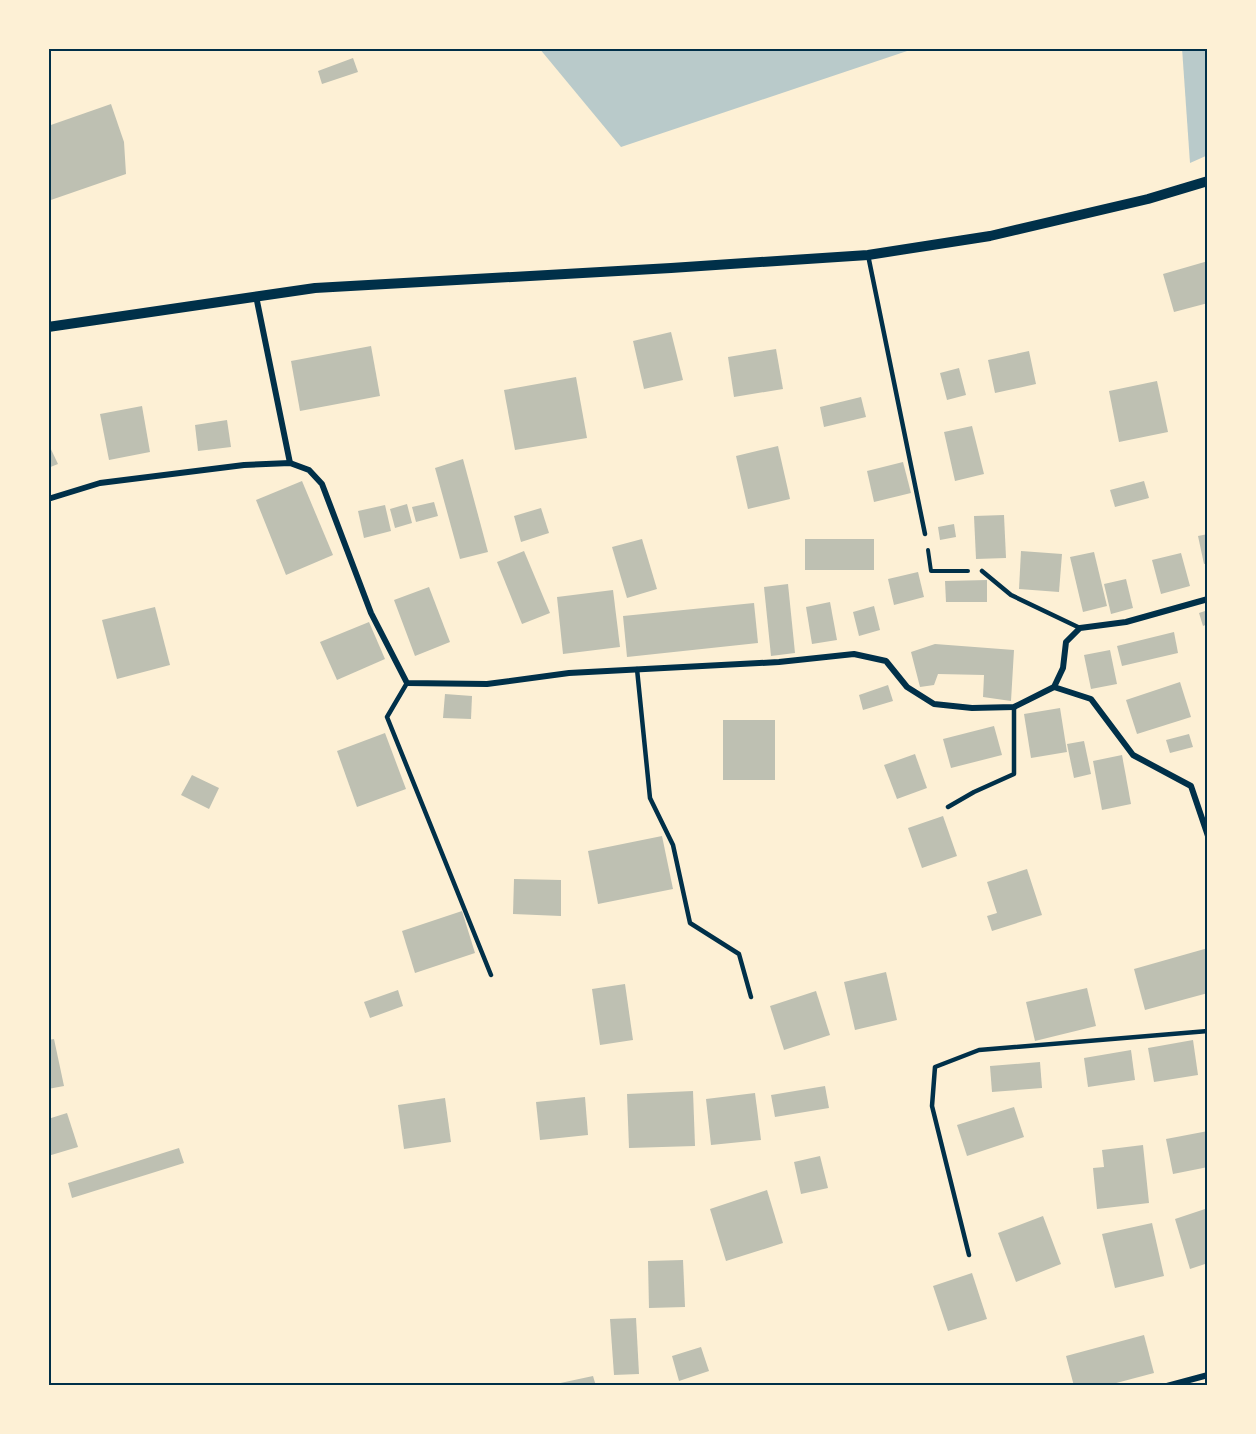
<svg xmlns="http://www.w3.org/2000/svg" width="1256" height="1434" font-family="'PT Sans',sans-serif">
<rect width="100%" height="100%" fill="#fdf0d5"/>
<g fill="#b9caca">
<polygon points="539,48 916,48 621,147"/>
<polygon points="1182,48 1208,48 1208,155 1190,163"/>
</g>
<g fill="#bec0b2">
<polygon points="353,58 358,72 322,84 318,71"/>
<polygon points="111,104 124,142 126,174 48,201 48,126"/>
<polygon points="1208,261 1208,303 1174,312 1163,274"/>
<polygon points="671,332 683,380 644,389 633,341"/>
<polygon points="371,346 380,396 300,411 291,361"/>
<polygon points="776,349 783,389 734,397 728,357"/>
<polygon points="1029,351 1036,384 995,393 988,360"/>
<polygon points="959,368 966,395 947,400 940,373"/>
<polygon points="576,377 587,438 515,450 504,390"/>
<polygon points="1157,381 1168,432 1119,442 1109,391"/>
<polygon points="861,397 866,417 824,427 820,407"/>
<polygon points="142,406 150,452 109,460 100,414"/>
<polygon points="227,420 231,447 198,451 195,425"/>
<polygon points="972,426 984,474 955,481 944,432"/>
<polygon points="48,443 58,464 48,468"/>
<polygon points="778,446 790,499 748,509 736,456"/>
<polygon points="463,459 488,552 460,559 435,468"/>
<polygon points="903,462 911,493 874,502 867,471"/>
<polygon points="302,481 333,555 286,575 256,500"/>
<polygon points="1144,481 1149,498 1115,507 1110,490"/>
<polygon points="434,502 438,516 416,522 412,507"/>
<polygon points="407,504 412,523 395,528 390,509"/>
<polygon points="385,505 391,531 364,538 358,511"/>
<polygon points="541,508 549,533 521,542 514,516"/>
<polygon points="1004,515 1006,558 976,559 974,516"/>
<polygon points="954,524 956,537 940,540 938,527"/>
<polygon points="1208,534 1208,563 1204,564 1198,536"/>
<polygon points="642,539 657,589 627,598 612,547"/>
<rect x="805" y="539" width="69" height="31"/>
<polygon points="524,551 550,613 522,624 497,562"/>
<polygon points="1021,551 1062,554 1059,592 1019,589"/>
<polygon points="1094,552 1107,606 1083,612 1070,557"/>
<polygon points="1181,553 1190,586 1161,594 1152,560"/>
<polygon points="918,572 924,597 894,605 888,579"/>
<polygon points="1126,579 1133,608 1111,614 1104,584"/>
<polygon points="987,580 987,602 946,602 945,581"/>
<polygon points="788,584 795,653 771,656 764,587"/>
<polygon points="429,587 450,642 415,656 394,600"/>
<polygon points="613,590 620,647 563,654 557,597"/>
<polygon points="830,602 837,640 812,644 806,607"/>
<polygon points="754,603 758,643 627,657 623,616"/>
<polygon points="874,606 880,630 859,636 853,612"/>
<polygon points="155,607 170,665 117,679 102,620"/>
<polygon points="1208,610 1208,624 1203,626 1199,613"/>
<polygon points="369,622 385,659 337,680 320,642"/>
<polygon points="1174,632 1178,653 1122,666 1117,646"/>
<polygon points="935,644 1014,650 1011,701 983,697 984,675 938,674 934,685 920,687 911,652"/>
<polygon points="1110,650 1117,684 1091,689 1084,655"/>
<polygon points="1180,682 1191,717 1137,734 1126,700"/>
<polygon points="888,685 893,701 863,710 859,695"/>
<polygon points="445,694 472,696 471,719 443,718"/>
<polygon points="1060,708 1067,752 1031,758 1024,714"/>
<rect x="723" y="720" width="52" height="60"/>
<polygon points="994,726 1002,755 951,768 943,739"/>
<polygon points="385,733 406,789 357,807 337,751"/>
<polygon points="1189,734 1193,747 1170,753 1166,740"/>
<polygon points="1084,741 1091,774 1074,778 1067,744"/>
<polygon points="915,754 927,788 897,799 884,765"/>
<polygon points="1122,755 1131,804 1102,810 1093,761"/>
<polygon points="192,775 219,788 209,809 181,795"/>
<polygon points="943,816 957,856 922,868 908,828"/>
<polygon points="662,836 673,889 598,904 588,851"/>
<polygon points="1027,869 1042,915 992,931 987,916 997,913 987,882"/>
<polygon points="514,879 561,880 561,916 513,914"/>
<polygon points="462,911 475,953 415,973 402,931"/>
<polygon points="1208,948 1208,993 1145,1010 1134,969"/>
<polygon points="886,972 897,1020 855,1030 844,982"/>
<polygon points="625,984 633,1040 600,1045 592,989"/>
<polygon points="1087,988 1096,1026 1035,1041 1026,1002"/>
<polygon points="398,990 403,1006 370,1018 364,1002"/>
<polygon points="816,991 830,1035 784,1050 770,1006"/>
<polygon points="54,1039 64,1086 48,1089 48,1040"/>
<polygon points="1193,1040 1198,1075 1154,1082 1148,1048"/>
<polygon points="1131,1050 1135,1080 1088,1087 1084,1058"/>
<polygon points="1040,1062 1042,1088 992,1092 990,1066"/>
<polygon points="825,1086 829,1108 775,1117 771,1095"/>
<polygon points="693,1091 695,1146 629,1148 627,1094"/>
<polygon points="755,1093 761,1140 711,1145 706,1099"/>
<polygon points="585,1097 588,1135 540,1140 536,1102"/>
<polygon points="445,1098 451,1142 404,1149 398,1105"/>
<polygon points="1014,1107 1024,1137 967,1156 957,1125"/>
<polygon points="67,1113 78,1147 48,1156 48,1119"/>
<polygon points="1208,1131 1208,1167 1173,1174 1166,1139"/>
<polygon points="1143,1145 1149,1203 1097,1209 1093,1168 1104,1167 1102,1150"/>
<polygon points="179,1148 184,1163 72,1198 68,1183"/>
<polygon points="820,1156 828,1188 801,1194 794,1162"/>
<polygon points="767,1190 783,1243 726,1261 710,1209"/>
<polygon points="1208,1208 1208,1263 1190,1269 1175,1219"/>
<polygon points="1043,1216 1061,1264 1016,1282 998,1233"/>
<polygon points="1152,1223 1164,1276 1115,1288 1102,1234"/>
<polygon points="683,1260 685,1307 649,1308 648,1261"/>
<polygon points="972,1273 987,1319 948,1331 933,1286"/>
<polygon points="636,1318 639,1374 614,1375 610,1319"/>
<polygon points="1144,1335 1154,1373 1105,1386 1074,1386 1066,1356"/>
<polygon points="701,1347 709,1371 679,1381 672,1356"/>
<polygon points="593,1376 596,1386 551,1386 551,1385"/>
</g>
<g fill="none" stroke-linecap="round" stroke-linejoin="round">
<polyline stroke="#003049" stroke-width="4" points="928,550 931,571 968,571"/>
<g stroke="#003049" stroke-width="4.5">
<polyline points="868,255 925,534"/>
<polyline points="982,571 1011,595 1080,628"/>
<polyline points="637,669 650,798 673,845 690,923 739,954 751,997"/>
<polyline points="407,683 387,717 491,975"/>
<polyline points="948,807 974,792 1014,774 1014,707"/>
<polyline points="969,1255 932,1106 935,1067 979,1050 1208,1031"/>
</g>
<g stroke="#003049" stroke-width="6">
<polyline points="256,296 290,463"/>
<polyline points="48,499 100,483 244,465 290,463 309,470 322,484 371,613 407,683 487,684 569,673 779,662 854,654 886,661 907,687 934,704 972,708 1014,707 1054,687 1063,668 1066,642 1080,628 1126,622 1208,599"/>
<polyline points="1054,687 1091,699 1133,755 1191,786 1208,836"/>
<polyline points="1167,1386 1208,1375"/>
</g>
<polyline stroke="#003049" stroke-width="10" points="48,327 315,288 671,268 868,255 990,236 1148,199 1208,181"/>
</g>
<rect width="1256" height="1434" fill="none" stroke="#fdf0d5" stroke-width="99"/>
<rect x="50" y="50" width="1156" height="1334" fill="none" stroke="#003049" stroke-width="2"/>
</svg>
